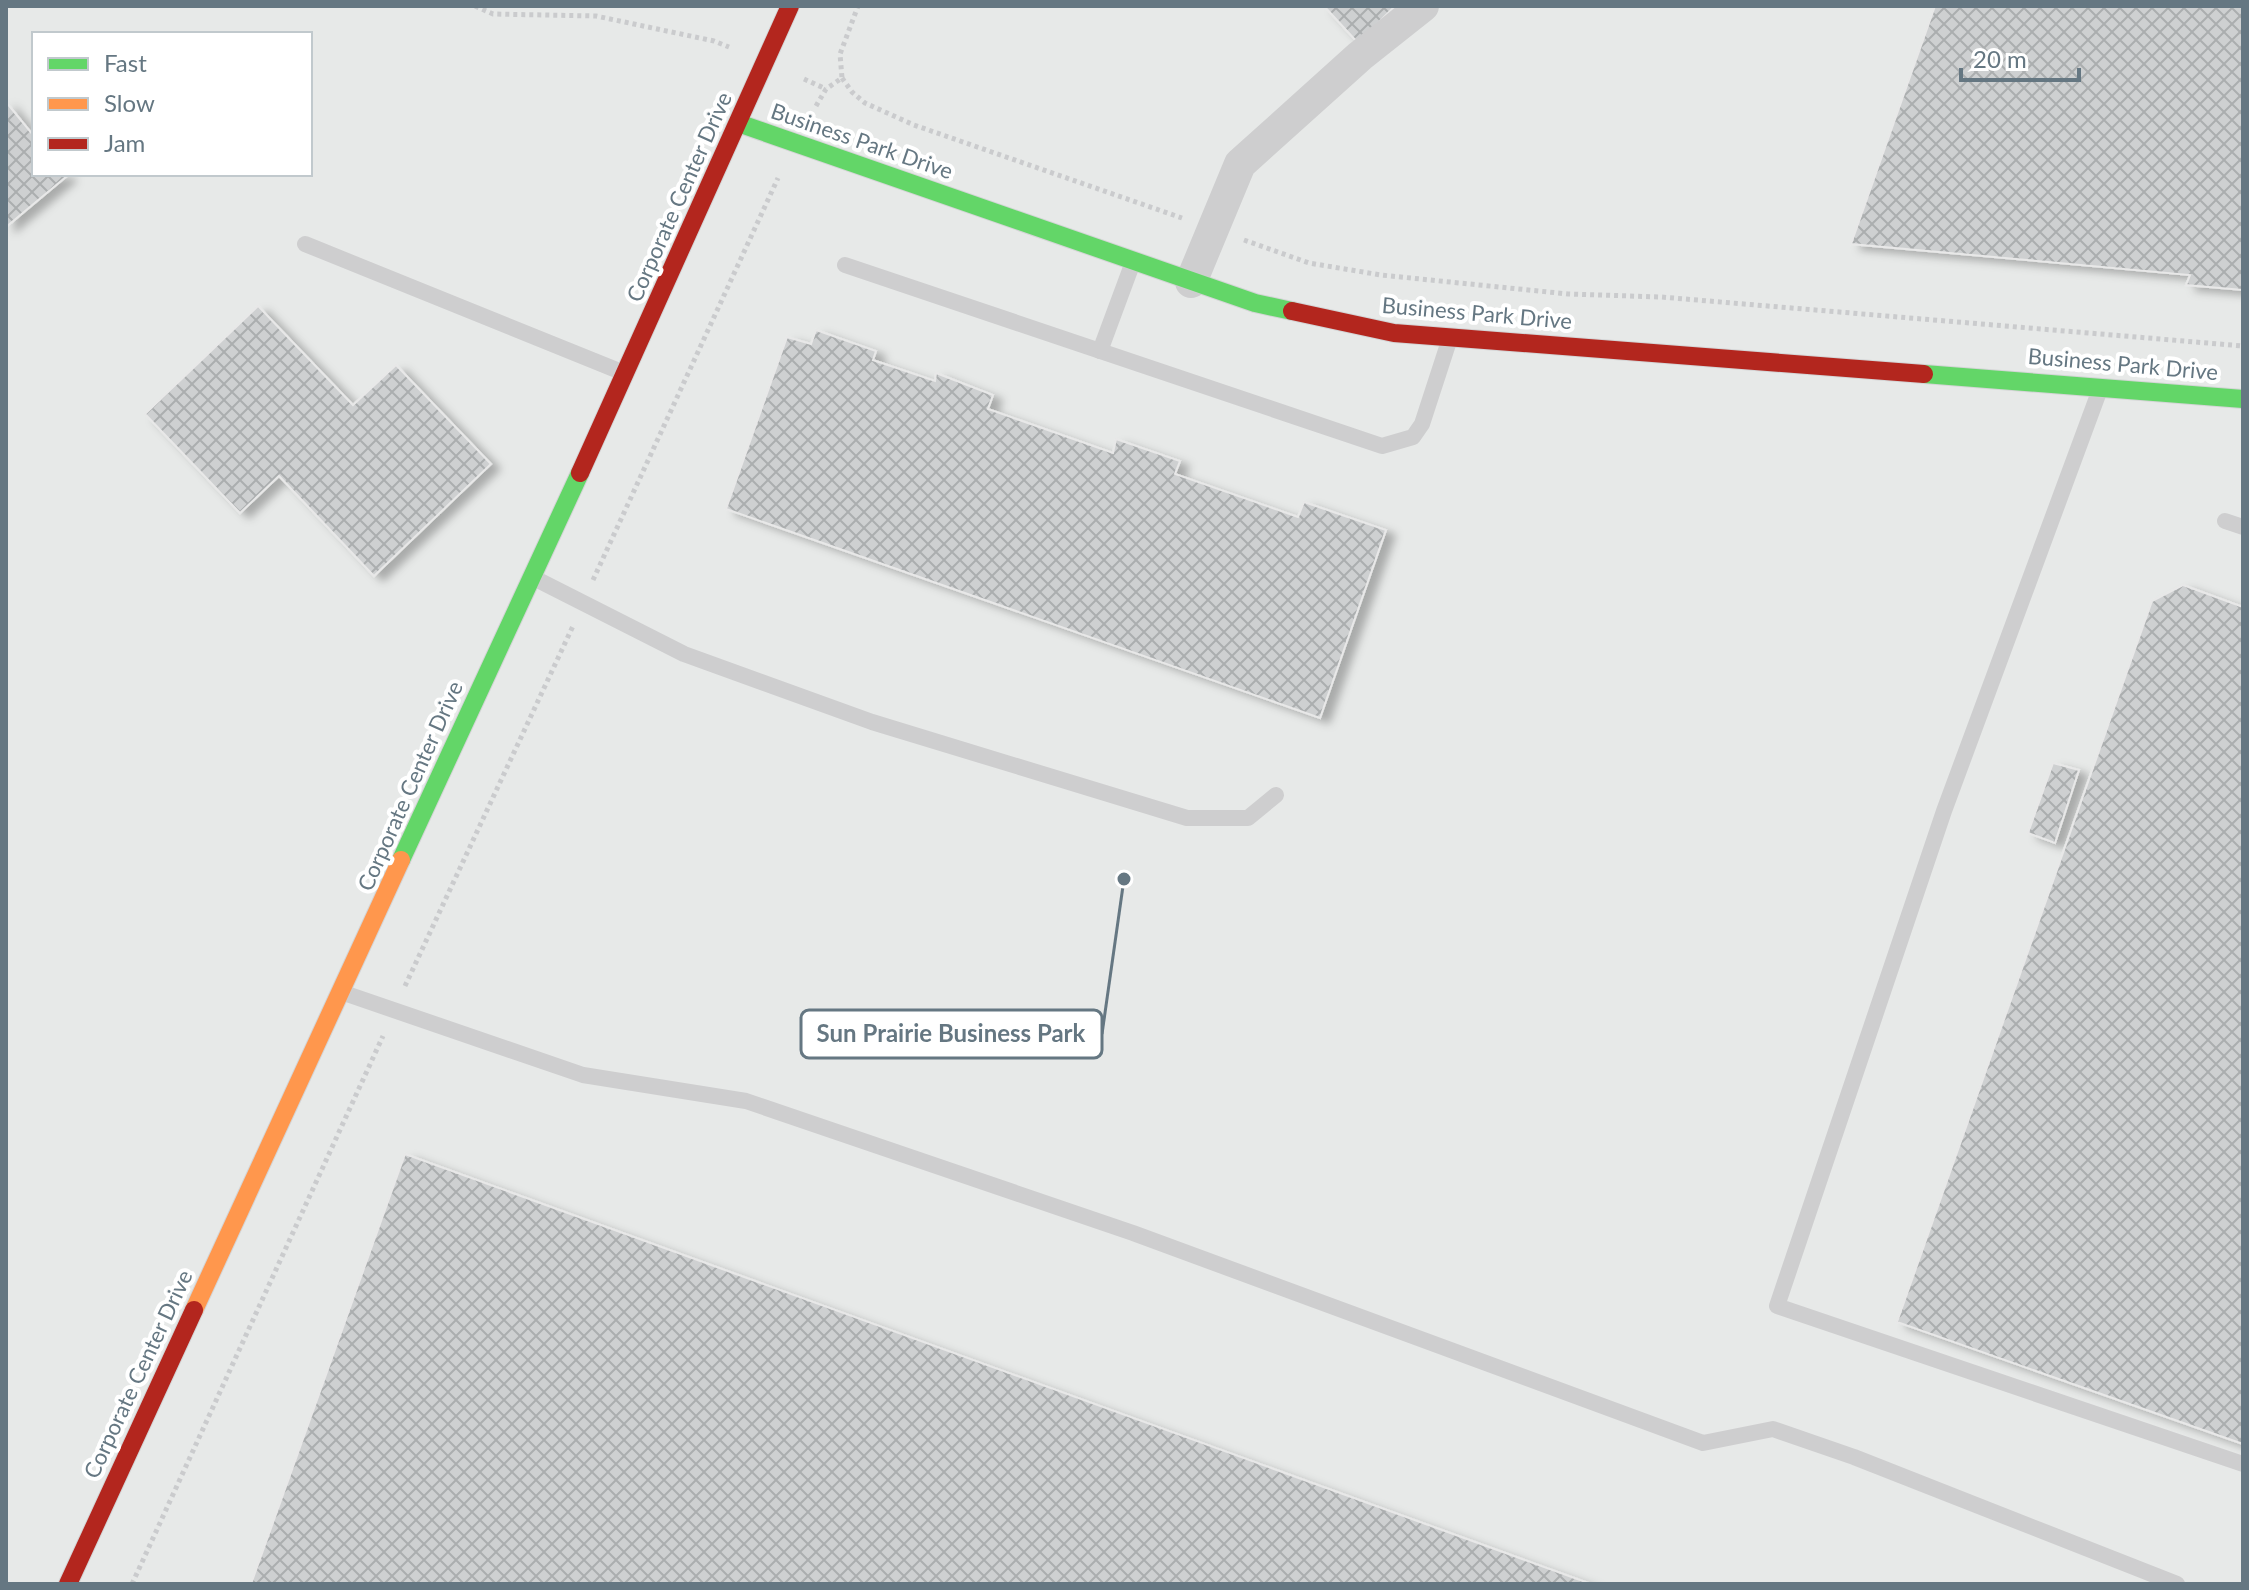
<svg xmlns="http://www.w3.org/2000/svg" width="2249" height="1590" font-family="Lato,sans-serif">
<defs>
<pattern id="building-cross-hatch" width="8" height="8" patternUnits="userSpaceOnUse" patternTransform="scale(2)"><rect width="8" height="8" fill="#ced0d1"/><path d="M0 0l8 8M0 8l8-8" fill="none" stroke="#abaeaf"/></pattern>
<filter id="shadow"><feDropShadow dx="9" dy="5" stdDeviation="4" flood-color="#0004"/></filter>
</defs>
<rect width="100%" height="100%" fill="#f8f8f8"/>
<path fill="#e7e9e8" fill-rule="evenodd" d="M6,6H2243V1584H6ZM34,34H310V174H34Z"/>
<g fill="url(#building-cross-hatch)" stroke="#e8e8e8" stroke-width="2" filter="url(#shadow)">
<polygon points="1324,6 1395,6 1358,43"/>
<polygon points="1935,6 2243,6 2243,290 2186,285 2190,275 1851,244"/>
<polygon points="6,102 34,136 34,174 66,174 67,176 6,227"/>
<polygon points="258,306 353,405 396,365 491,464 374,576 279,476 240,513 145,414"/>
<polygon points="816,330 876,351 873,360 935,381 936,373 993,395 988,409 1113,453 1116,439 1180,461 1175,474 1298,517 1304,502 1386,530 1320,718 726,509 787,337 811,344"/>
<polygon points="2183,585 2243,607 2243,1444 1897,1322 2152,601"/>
<polygon points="2053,763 2079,770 2055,843 2028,833"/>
<polygon points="405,1154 1591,1584 251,1584"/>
</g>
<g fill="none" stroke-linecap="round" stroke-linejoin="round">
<g stroke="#d4d5d6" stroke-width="20">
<g id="fast">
<polyline points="738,123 1255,303 1292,311"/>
<polyline points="1924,374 2243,399"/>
<polyline points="401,860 580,473"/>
</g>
</g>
<g stroke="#d4d5d6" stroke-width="20">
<polyline id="slow" points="194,1310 401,860"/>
</g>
<g stroke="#d4d5d6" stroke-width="20">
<g id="jam">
<polyline points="1292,311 1394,333 1924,374"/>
<polyline points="580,473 790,6"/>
<polyline points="68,1584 194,1310"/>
</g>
</g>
<g stroke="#cacbcd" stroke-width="5" stroke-dasharray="4 4" stroke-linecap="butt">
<polyline points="475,6 493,14 596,16 714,41 729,47"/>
<polyline points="842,78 852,92 865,103 914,125 1182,218"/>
<polyline points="804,79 826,89"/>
<polyline points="816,106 826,89 842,78 840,54 858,6"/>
<polyline points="1244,240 1309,263 1381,275 1568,294 1661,297 2243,346"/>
<polyline points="593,580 778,178"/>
<polyline points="405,986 573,626"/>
<polyline points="132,1584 383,1036"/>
</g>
<g stroke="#cececf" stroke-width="16">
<polyline points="305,244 624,373"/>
<polyline points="845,265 1382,446 1413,437 1422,424 1450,338"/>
<polyline points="1100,351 1133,262"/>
<polyline points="2099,392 1944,811 1777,1306 2243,1464"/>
<polyline points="2225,521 2243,527"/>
<polyline points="534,578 684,654 872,722 1187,818 1248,818 1276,795"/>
<polyline points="344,993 583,1075 746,1101 1133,1233 1703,1443 1773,1429 1854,1457 2177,1584"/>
</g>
<polyline stroke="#cececf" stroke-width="32" points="1191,282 1240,164 1360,56 1423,6"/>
<use href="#fast" stroke="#63d668" stroke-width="18"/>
<use href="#slow" stroke="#ff974d" stroke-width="18"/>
<use href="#jam" stroke="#b3261e" stroke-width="18"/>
</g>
<g text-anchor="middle" stroke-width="8" stroke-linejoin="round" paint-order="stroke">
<g font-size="22" fill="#657782" stroke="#fff">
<text transform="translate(862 141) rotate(19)" y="8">Business Park Drive</text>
<text transform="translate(679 197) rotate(-66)" y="8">Corporate Center Drive</text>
<text transform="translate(1477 313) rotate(5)" y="8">Business Park Drive</text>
<text transform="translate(2123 364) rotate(5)" y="8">Business Park Drive</text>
<text transform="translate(410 786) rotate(-66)" y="8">Corporate Center Drive</text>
<text transform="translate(138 1374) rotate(-65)" y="8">Corporate Center Drive</text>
</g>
</g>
<path fill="none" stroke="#657782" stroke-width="3" d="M1124 879L1102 1034"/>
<circle fill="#657782" stroke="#fff" stroke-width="3" cx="1124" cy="879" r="8"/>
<rect fill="#fff" stroke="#657782" stroke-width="3" x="801" y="1010" width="301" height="48" rx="8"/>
<g font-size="24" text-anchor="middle" font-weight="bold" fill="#657782">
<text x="951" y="1042">Sun Prairie Business Park</text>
</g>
<rect width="2249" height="1590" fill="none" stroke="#657782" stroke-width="16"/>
<rect x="32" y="32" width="280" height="144" fill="#ffffff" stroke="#c1c9cd" stroke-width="2"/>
<rect x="48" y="58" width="40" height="12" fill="#63d668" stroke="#c1c9cd" stroke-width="2"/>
<text x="104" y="72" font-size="24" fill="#657782">Fast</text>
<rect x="48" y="98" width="40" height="12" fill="#ff974d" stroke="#c1c9cd" stroke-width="2"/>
<text x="104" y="112" font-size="24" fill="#657782">Slow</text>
<rect x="48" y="138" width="40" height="12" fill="#b3261e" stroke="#c1c9cd" stroke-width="2"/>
<text x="104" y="152" font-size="24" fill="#657782">Jam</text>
<path d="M1961 68v12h118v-12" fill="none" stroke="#657782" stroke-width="4"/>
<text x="1973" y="68" font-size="24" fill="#657782" stroke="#ffffff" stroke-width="6" paint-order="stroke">20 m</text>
</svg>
